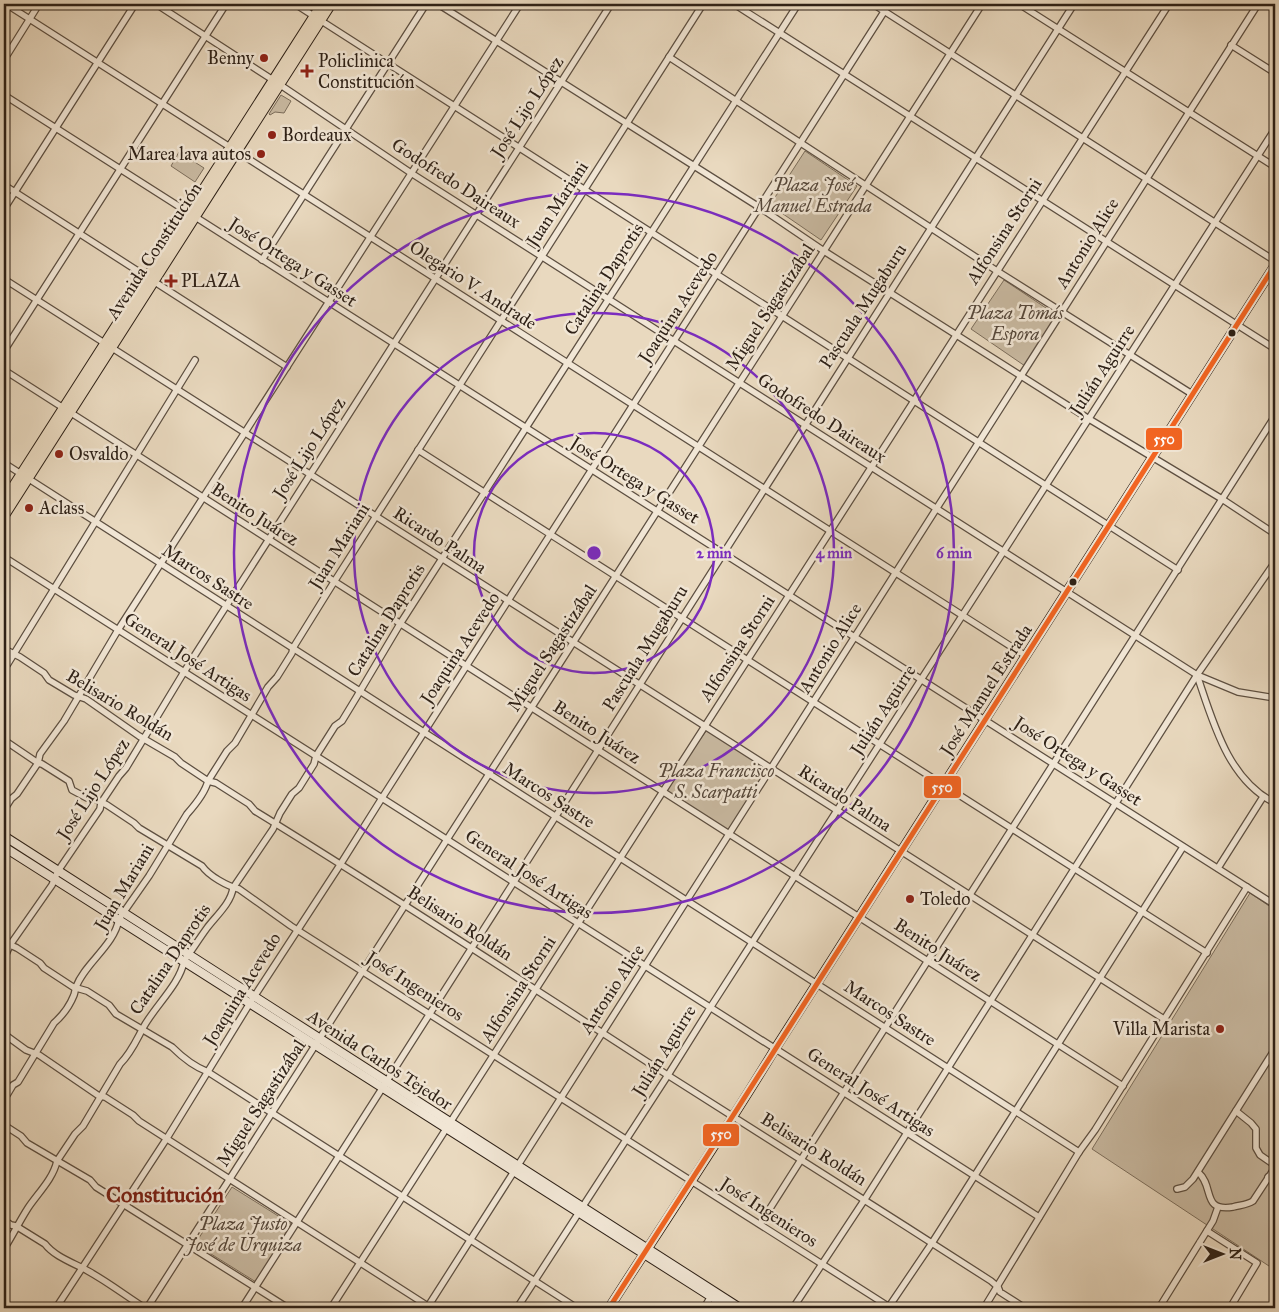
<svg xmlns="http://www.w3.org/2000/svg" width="1279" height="1312" font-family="'IM FELL Great Primer',serif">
<rect width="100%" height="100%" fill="#e9d9bf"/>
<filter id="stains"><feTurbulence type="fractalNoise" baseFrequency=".004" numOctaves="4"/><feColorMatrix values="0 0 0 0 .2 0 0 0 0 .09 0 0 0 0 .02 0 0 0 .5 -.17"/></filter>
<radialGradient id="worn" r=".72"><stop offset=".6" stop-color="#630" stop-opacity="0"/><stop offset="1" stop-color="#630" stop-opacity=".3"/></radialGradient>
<g fill="#c9baa2" stroke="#7c6e5c">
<polygon points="281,95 291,101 284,113 275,112 270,115 269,114"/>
<polygon points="805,151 857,186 821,240 770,205"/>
<polygon points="179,152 204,168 195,182 171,166"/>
<polygon points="1004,280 1058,316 1025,366 971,329"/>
<polygon points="707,730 769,769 729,834 662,792"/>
<polygon points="1250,893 1275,910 1275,1270 1092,1149"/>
<polygon points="232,1187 291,1224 256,1282 195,1244"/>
</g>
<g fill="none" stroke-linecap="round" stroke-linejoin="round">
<g stroke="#5d4f41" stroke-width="8">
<g id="minor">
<polyline points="6,4 1026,656"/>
<polyline points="156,4 273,80 411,173 1197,675 1238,692 1275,698"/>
<polyline points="295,4 1178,570"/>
<polyline points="438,4 759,207 824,251 1089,419 1222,499 1275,534"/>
<polyline points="734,4 1275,349"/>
<polyline points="873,4 1275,261"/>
<polyline points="1019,4 1275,167"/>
<polyline points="1231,45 1275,73"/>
<polyline points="669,57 997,271 1192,394"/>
<polyline points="4,60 39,4"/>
<polyline points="4,95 1275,905"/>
<polyline points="4,185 287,367"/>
<polyline points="4,209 135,4"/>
<polyline points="262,260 426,4"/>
<polyline points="4,279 1164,1019"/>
<polyline points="4,351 226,4"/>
<polyline points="4,370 1123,1086"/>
<polyline points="418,450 1207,953"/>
<polyline points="4,463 1079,1152"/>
<polyline points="4,557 1039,1217"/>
<path d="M4,649L20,657L44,673L49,680L74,695L86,699L139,736L175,757L181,763L208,781L216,783L249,804L255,811C395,897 531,987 669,1076C776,1144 884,1212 991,1281L998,1287L1000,1292L1025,1308"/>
<polyline points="4,670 195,360"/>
<path d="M1197,675C1213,722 1228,780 1275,803"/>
<path d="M4,740L38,763L42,764L69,781L72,790L87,798H93L107,805L134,823L139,828L202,866C209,876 227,886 239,889L291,926L891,1308"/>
<polyline points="4,810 11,799 17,794 38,763 40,754 64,721 118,630 520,4"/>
<polyline points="1218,868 1263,797"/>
<path d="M4,942L17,948L40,963L44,968L73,987L87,991L109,1005L116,1014L172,1047C182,1057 195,1067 208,1072L577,1308"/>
<polyline points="4,959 10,945 52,885 58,871 100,809 101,803 119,776 126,768 184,672 611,4"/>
<polyline points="4,1034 26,1050 39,1055 99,1096 105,1097 133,1115 139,1121 431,1308"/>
<path d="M4,1100L13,1085L18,1082L54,1023C62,1016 70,1005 74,995C75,992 75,990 76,987C85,963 114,946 119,919L149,876L187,814C195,805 205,793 208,781L227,751L235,743L268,687L277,677L292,653L293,648L334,582L703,4"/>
<polyline points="4,1125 21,1136 27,1143 90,1180 96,1187 288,1308"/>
<path d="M1198,1172C1215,1187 1201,1212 1233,1207C1240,1205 1247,1205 1253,1201L1274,1169L1273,1164L1260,1155L1256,1148V1129L1251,1123L1236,1111"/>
<polyline points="1268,1177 1275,1181"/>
<polyline points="1177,1189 1185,1187 1193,1179 1275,1049"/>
<path d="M4,1220L11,1225L16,1226L45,1244C55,1257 74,1263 88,1271C108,1282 126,1296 145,1308"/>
<polyline points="760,1224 1275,416"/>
<polyline points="1207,1231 1257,1263 1230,1308"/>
<path d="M4,1249C13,1235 19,1222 28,1208C38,1193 53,1179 57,1161L75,1134L83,1126L120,1064C131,1053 136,1041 143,1028C154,1007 180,984 184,961C192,950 199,939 207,928C216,916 231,903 233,888L273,829L280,813L292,794L299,788L314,764L316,756L335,726L342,721L356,698L400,624L798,4"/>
<polyline points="56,1308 167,1138 250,1003 340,865 382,798 889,4"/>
<polyline points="147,1308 982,4"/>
<polyline points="242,1308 1074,4"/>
<polyline points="331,1308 1169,4"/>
<polyline points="427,1308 1258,4"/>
<polyline points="517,1308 668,1075 710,1008 1275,129"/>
<polyline points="704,1308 713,1293"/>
<polyline points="793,1308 865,1199 1197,675 1275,562"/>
<polyline points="888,1308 932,1243 1183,847"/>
<polyline points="984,1308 1079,1152 1095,1130 1247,887"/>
<polyline points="1159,1308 1213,1221 1218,1207"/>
</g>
</g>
<g stroke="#2e2117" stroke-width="10">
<g id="secondary">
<polyline points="4,836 740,1308"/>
<polyline points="4,847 729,1308"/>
<path d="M609,1308C664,1222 722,1137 775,1049L1275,265"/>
</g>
</g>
<g stroke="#2e2117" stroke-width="11">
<g id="primary">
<polyline points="4,501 322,4"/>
<polyline points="4,516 331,4"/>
</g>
</g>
<use href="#minor" stroke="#f1e6d5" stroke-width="5.5"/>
<use href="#secondary" stroke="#f1e6d5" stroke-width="8"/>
<use href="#primary" stroke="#e9d9bf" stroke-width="9"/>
<g stroke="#f1e6d5" stroke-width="9">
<polyline id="bus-1" points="609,1308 734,1114 1275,265"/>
</g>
<use href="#bus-1" stroke="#f26522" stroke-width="5"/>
</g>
<g fill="none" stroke="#7b2cbf" stroke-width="2.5">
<circle cx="594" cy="553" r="120"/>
<circle cx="594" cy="553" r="240"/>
<circle cx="594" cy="553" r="360"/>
</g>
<g fill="#8f2418" stroke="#f1e6d5" stroke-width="2">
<circle cx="264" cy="58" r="5"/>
<path d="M304.5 63.5h5v5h5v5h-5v5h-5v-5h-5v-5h5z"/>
<circle cx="272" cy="135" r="5"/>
<circle cx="261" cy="154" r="5"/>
<path d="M168.5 273.5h5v5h5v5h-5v5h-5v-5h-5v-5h5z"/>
<circle cx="59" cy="454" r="5"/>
<circle cx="29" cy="508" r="5"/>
<circle cx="910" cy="899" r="5"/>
<circle cx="1220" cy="1029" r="5"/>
</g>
<g fill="#2e2117" stroke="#f1e6d5" stroke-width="2">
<circle cx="1232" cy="333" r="4.5"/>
<circle cx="1073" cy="582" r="4.5"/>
</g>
<g text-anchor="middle" stroke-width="5" stroke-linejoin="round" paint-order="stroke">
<g font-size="18" fill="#2e2117" stroke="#f1e6d5" text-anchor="start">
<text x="254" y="64" text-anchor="end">Benny</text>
<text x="318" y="67">Policlinica<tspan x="318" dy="21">Constitución</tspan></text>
<text x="282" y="141">Bordeaux</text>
<text x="251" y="160" text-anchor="end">Marea lava autos</text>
<text x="181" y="287">PLAZA</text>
<text x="69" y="460">Osvaldo</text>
<text x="39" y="514">Aclass</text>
<text x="920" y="905">Toledo</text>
<text x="1210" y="1035" text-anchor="end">Villa Marista</text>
</g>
<g font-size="18" fill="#2e2117" stroke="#f1e6d5">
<text transform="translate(527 107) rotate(-57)" y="6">José Lijo López</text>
<text transform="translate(456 183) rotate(33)" y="6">Godofredo Daireaux</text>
<text transform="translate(557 204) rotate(-57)" y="6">Juan Mariani</text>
<text transform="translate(1004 231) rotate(-57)" y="6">Alfonsina Storni</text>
<text transform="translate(1087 243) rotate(-58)" y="6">Antonio Alice</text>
<text transform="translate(154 251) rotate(-57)" y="6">Avenida Constitución</text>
<text transform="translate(293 262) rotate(33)" y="6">José Ortega y Gasset</text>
<text transform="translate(604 279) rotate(-57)" y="6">Catalina Daprotis</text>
<text transform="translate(473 285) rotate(33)" y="6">Olegario V. Andrade</text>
<text transform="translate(863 306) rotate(-57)" y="6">Pascuala Mugaburu</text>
<text transform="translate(678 307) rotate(-57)" y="6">Joaquina Acevedo</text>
<text transform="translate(770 307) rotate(-57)" y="6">Miguel Sagastizábal</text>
<text transform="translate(1102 370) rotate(-57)" y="6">Julián Aguirre</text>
<text transform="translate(822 418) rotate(33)" y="6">Godofredo Daireaux</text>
<text transform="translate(309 448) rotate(-57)" y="6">José Lijo López</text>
<text transform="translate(635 480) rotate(32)" y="6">José Ortega y Gasset</text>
<text transform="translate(255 514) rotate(33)" y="6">Benito Juárez</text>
<text transform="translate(440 540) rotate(33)" y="6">Ricardo Palma</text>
<text transform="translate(339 546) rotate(-58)" y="6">Juan Mariani</text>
<text transform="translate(208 577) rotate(33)" y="6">Marcos Sastre</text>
<text transform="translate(386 620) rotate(-58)" y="6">Catalina Daprotis</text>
<text transform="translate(460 648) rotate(-57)" y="6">Joaquina Acevedo</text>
<text transform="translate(552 648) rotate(-57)" y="6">Miguel Sagastizábal</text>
<text transform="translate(645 648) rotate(-58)" y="6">Pascuala Mugaburu</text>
<text transform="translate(737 648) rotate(-57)" y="6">Alfonsina Storni</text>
<text transform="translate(830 648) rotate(-58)" y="6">Antonio Alice</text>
<text transform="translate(188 657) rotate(33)" y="6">General José Artigas</text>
<text transform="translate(986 690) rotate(-57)" y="6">José Manuel Estrada</text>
<text transform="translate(120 705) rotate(31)" y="6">Belisario Roldán</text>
<text transform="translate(883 710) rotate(-57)" y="6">Julián Aguirre</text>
<text transform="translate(597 732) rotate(33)" y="6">Benito Juárez</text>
<text transform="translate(1078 761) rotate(33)" y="6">José Ortega y Gasset</text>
<text transform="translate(93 789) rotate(-57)" y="6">José Lijo López</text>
<text transform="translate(549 795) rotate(33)" y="6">Marcos Sastre</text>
<text transform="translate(845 798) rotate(33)" y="6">Ricardo Palma</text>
<text transform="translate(529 874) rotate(33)" y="6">General José Artigas</text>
<text transform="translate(124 887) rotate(-59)" y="6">Juan Mariani</text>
<text transform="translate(460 923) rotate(33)" y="6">Belisario Roldán</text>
<text transform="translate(938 950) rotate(33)" y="6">Benito Juárez</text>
<text transform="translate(170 959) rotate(-56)" y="6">Catalina Daprotis</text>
<text transform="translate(415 986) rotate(33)" y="6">José Ingenieros</text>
<text transform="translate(242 989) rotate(-58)" y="6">Joaquina Acevedo</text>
<text transform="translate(518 989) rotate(-57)" y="6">Alfonsina Storni</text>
<text transform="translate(612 989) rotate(-57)" y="6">Antonio Alice</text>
<text transform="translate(890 1013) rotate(33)" y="6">Marcos Sastre</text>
<text transform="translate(664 1051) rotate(-58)" y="6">Julián Aguirre</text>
<text transform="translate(380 1060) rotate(33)" y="6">Avenida Carlos Tejedor</text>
<text transform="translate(871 1092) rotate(33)" y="6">General José Artigas</text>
<text transform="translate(261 1103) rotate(-57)" y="6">Miguel Sagastizábal</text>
<text transform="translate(814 1149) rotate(32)" y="6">Belisario Roldán</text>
<text transform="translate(769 1212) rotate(33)" y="6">José Ingenieros</text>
</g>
<g font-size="18" font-style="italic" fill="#55473a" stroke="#f1e6d5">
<text x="813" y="191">Plaza José<tspan x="813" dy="21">Manuel Estrada</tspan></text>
<text x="1015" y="319">Plaza Tomás<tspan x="1015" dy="21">Espora</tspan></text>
<text x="716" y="777">Plaza Francisco<tspan x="716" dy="21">S. Scarpatti</tspan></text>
<text x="243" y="1230">Plaza Justo<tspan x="243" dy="21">José de Urquiza</tspan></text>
</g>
<g font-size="22" font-weight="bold" fill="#7a1f14" stroke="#f1e6d5">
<text x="165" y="1202">Constitución</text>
</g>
</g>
<circle cx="594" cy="553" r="8" fill="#7b2cbf" stroke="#f1e6d5" stroke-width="2.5"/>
<g font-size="15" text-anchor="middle" font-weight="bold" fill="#7b2cbf" stroke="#f1e6d5" stroke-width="5" stroke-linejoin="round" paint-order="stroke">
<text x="714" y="558">2 min</text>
<text x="834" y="558">4 min</text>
<text x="954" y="558">6 min</text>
</g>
<g stroke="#f1e6d5" stroke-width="2">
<rect x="1145" y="427" width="38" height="24" rx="5" fill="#f26522"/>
<rect x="923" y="775" width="39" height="24" rx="5" fill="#f26522"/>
<rect x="702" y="1123" width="38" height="24" rx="5" fill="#f26522"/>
</g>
<g font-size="14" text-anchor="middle" font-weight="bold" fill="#fff">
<text x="1164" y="444">550</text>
<text x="942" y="792">550</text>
<text x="721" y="1139">550</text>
</g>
<rect width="1279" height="1312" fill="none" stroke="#e9d9bf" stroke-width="20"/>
<rect x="5" y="5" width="1269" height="1302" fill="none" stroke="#2e2117" stroke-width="2.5"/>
<rect x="10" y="10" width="1259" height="1292" fill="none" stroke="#2e2117"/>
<g transform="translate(1222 1254) rotate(90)" stroke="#f1e6d5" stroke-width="4" paint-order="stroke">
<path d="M0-4L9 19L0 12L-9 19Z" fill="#2e2117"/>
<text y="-8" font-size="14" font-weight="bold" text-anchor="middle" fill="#2e2117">N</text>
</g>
<rect width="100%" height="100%" filter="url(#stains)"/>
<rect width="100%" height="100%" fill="url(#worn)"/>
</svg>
